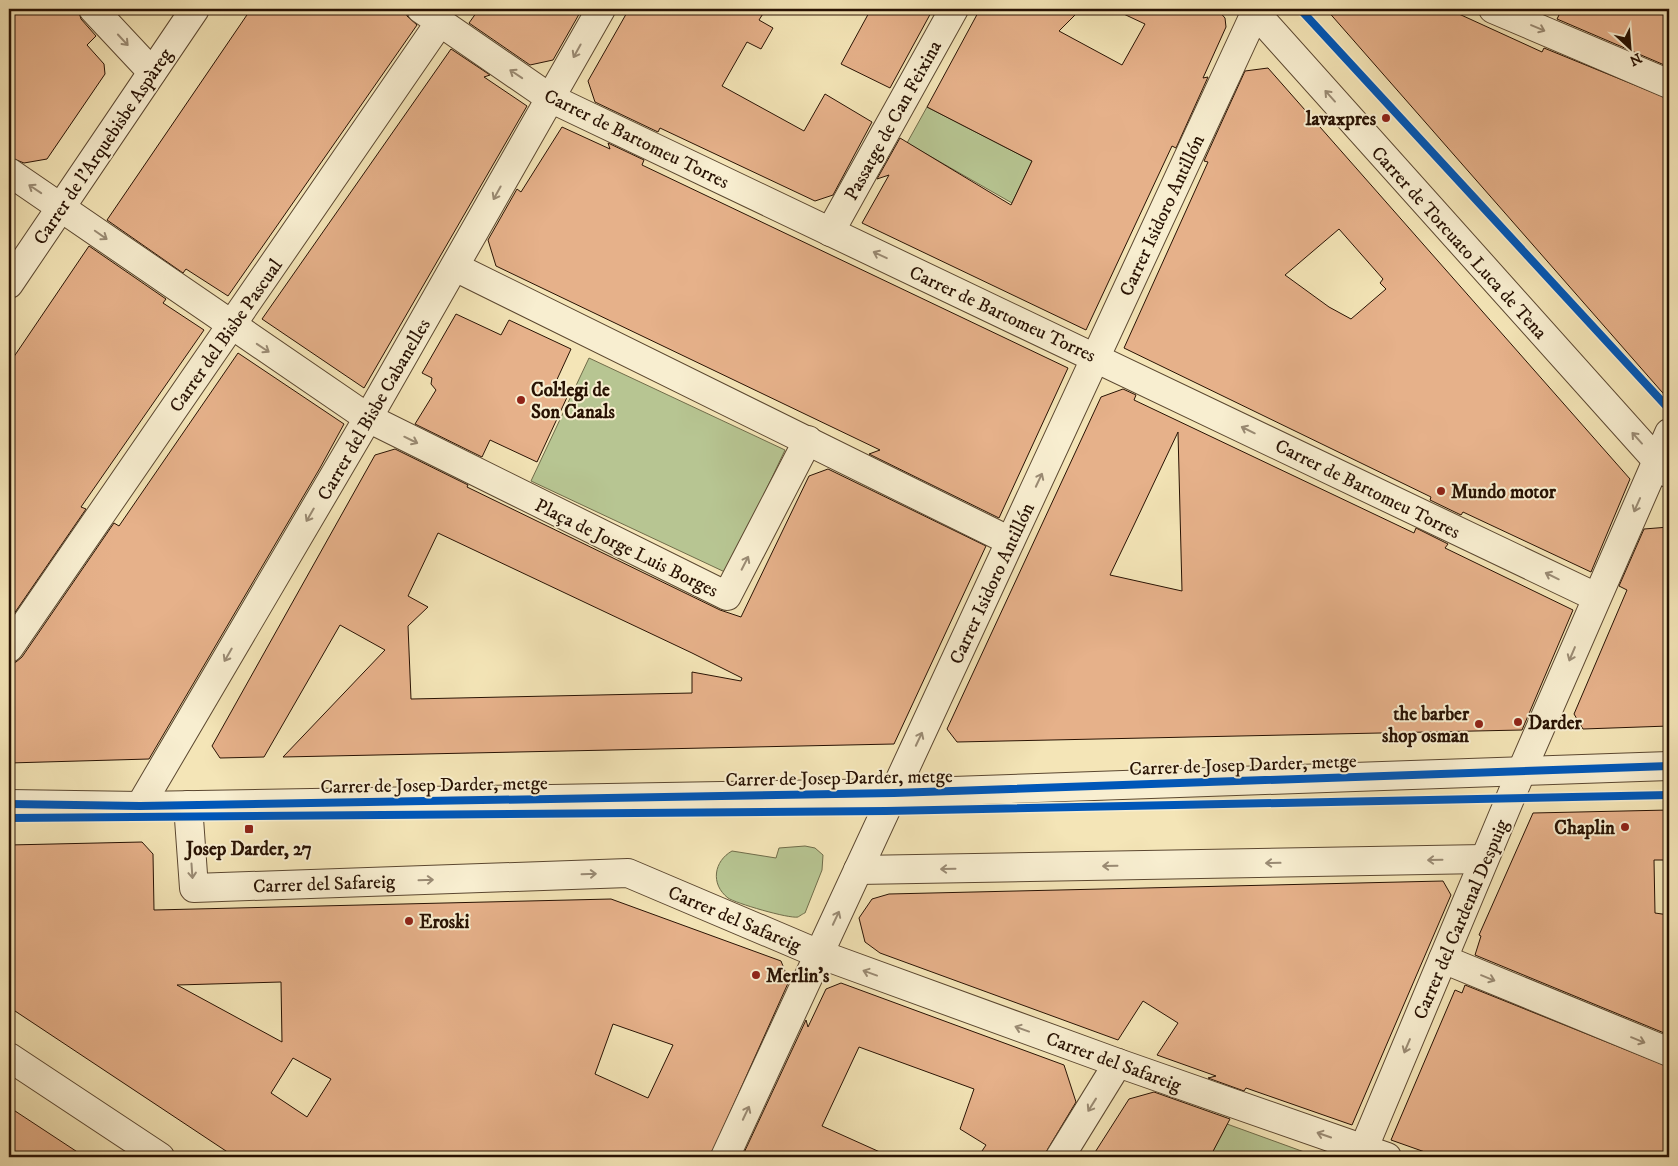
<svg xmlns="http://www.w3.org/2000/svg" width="1678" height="1166" font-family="'IM FELL DW Pica',serif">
<rect width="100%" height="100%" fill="#f4e5b7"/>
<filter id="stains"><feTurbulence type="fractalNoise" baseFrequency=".004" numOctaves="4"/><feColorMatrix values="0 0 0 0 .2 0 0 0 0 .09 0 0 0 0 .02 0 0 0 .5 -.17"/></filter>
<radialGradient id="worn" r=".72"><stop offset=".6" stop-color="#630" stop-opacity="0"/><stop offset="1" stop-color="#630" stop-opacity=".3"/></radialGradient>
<g fill="#b7c592" stroke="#706c4a">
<polygon points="927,107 1032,161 1012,203 907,143"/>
<polygon points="589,358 785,450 727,573 531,481"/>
<path d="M805,846L815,848L823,855L822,870L805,913C804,913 798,917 798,917C789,919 735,903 728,898C710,884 714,861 732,851L776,858L779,848Z"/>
<polygon points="1227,1124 1318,1157 1210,1157"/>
</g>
<g fill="#e6b18a" stroke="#281203" fill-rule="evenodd">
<polygon points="9,9 78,9 81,19 96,36 87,45 104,64 105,74 47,159 24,163 9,157"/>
<polygon points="251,9 406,9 407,16 417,25 228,296 186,269 183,273 107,220"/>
<polygon points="479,9 582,9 553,60 530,65 469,23"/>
<polygon points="629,9 766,9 759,20 773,28 761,49 747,42 722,86 804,131 825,94 872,122 833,195 815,201 660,128 658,132 595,102 588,81"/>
<polygon points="871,9 933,9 890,88 841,64"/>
<polygon points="980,9 1081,9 1059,31 1122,65 1145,24 1113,9 1217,9 1225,18 1226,27 1203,78 1208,77 1176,148 1172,146 1086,330 862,223 889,175 877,179 900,138 1011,205 1032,161 927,107"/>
<polygon points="1326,9 1448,9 1542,52 1544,48 1669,99 1669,400"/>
<polygon points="1562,9 1669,9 1669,67 1557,19"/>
<polygon points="451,49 490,75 484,77 527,106 364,388 262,319"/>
<path d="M1268,68L1630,479L1591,572L1463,512L1461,515L1430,500L1431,497L1124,348L1208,162L1204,161L1245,71ZM1339,229L1383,279L1380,283L1386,289L1351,319L1329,307L1285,275Z"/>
<polygon points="562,127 610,149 608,143 644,160 642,165 1068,368 999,518 869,454 880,450 496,266 488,240 517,189 521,192"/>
<polygon points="89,246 166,299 163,303 204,330 81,507 86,509 9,621 9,364"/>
<polygon points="456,314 501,335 509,320 571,349 554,386 569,393 537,462 490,440 482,457 415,424 436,390 431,384 432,378 422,373"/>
<polygon points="238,353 344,424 320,468 149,759 9,763 9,663 16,662 22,657 114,523 119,526"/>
<path d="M1123,389L1136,395L1134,400L1414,533L1416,528L1448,544L1445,548L1573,610L1522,730L957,742L947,729L1101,397ZM1178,432L1182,591L1110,575L1134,525Z"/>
<path d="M395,449L468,485L467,487L720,610L741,617L809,476L828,469L986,546L894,744L283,757L385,650L340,625L264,757L220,758L212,746L375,455ZM438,533L692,653L742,678L741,681L692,672V693L411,699L408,626L428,607L408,596Z"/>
<polygon points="1669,527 1669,726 1583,729 1574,714 1627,590 1619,586 1644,529"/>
<polygon points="1669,810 1669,860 1654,860 1655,913 1669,915 1669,1035 1475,955 1481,936 1479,935 1533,813"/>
<path d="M142,842L153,854L154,910L611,899L781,961L789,981L710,1157H235L9,1007V845ZM281,982L282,1042L177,985ZM613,1024L673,1045L648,1098L595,1074ZM293,1058L331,1079L307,1117L271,1093Z"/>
<polygon points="1443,881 1451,895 1352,1125 1246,1088 1244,1091 1208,1078 1216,1076 1157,1055 1178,1023 1143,1001 1118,1040 880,953 865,942 859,918 872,899 889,894"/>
<polygon points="841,983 1064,1065 1076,1102 1043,1157 978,1157 986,1145 960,1129 974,1089 859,1047 822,1126 891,1157 742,1157 806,1020 808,1027 826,989"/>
<polygon points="1465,985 1669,1067 1669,1157 1439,1157 1391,1140 1455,990 1462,993"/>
<polygon points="1154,1092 1230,1119 1210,1157 1092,1157 1129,1099"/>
<polygon points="9,1107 85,1157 9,1157"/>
</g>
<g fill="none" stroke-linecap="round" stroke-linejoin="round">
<g stroke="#5b4730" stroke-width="30">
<g id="minor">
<polyline points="93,9 152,72"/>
<polyline points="421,9 550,98 1596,597"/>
<polyline points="1252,9 1668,473"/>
<polyline points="1493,9 1669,84"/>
<polyline points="9,172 368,418 727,596 808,440"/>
<polyline points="830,232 954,9"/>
<polyline points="455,267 1010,541"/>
<polyline points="9,284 195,9"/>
<polyline points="9,648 440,22"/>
<polyline points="9,804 140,806 894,793 1669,766"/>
<polyline points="188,805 194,888 628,873 819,954 1118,1063 1387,1157"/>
<polyline points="140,806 368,418 601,9"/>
<polyline points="858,870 1484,859"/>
<polyline points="1443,959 1669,1052"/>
<polyline points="9,1057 160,1157"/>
<polyline points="725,1157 1257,9"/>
<polyline points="1060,1157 1118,1063"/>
<polyline points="1360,1157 1522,770 1669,433"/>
</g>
</g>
<use href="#minor" stroke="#f8eed0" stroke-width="28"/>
<g stroke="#f8eed0" stroke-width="11">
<g id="cycleway">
<polyline points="1300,9 1669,409"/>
<polyline points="9,804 140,806 894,793 1669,766"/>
<polyline points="9,818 886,811 1669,795"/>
</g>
</g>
<use href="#cycleway" stroke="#0057b8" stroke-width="8"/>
</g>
<defs><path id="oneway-shaft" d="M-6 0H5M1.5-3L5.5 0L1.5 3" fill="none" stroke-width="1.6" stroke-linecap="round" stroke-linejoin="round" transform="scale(1.25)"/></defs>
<g stroke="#9a8b74">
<use href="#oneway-shaft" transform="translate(1538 28) rotate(23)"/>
<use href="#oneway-shaft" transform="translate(123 40) rotate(47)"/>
<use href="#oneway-shaft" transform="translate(577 51) rotate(119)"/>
<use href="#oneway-shaft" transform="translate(516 74) rotate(-146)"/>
<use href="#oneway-shaft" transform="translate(1330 96) rotate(-132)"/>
<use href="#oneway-shaft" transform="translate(35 189) rotate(-146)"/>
<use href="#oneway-shaft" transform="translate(497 193) rotate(119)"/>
<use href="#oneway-shaft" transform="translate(101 235) rotate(35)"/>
<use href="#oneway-shaft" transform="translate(880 255) rotate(-155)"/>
<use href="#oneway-shaft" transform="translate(263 348) rotate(34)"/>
<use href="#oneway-shaft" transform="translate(1248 430) rotate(-154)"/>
<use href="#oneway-shaft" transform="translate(1637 438) rotate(-132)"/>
<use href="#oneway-shaft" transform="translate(411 440) rotate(26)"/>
<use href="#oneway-shaft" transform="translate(1039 480) rotate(-65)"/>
<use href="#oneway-shaft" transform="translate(1637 505) rotate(114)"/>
<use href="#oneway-shaft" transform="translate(310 515) rotate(120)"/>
<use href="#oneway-shaft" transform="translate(745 563) rotate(-63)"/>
<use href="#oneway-shaft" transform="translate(1552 576) rotate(-154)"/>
<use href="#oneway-shaft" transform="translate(1572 654) rotate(113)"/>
<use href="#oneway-shaft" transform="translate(228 655) rotate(120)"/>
<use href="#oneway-shaft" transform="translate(919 739) rotate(-65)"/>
<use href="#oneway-shaft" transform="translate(1435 860) rotate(179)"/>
<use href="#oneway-shaft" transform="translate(1273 863) rotate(179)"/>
<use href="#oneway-shaft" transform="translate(1110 866) rotate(179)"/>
<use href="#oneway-shaft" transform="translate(948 869) rotate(179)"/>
<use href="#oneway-shaft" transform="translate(192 871) rotate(86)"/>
<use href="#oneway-shaft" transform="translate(589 874) rotate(-2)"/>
<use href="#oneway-shaft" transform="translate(426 880) rotate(-2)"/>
<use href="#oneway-shaft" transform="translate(836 918) rotate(-65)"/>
<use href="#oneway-shaft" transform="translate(870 973) rotate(-160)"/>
<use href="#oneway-shaft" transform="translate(1488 978) rotate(22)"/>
<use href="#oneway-shaft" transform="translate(1022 1029) rotate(-160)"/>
<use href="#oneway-shaft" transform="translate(1638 1040) rotate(22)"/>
<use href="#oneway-shaft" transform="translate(1407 1046) rotate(113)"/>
<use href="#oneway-shaft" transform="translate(1092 1105) rotate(122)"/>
<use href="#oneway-shaft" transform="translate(746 1113) rotate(-65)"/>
<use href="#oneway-shaft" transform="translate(1324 1135) rotate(-161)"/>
</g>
<g fill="#8f2418" stroke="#f8eed0" stroke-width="2">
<circle cx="1386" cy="118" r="5"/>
<circle cx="521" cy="400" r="5"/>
<circle cx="1441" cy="491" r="5"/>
<circle cx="1518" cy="722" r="5"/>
<circle cx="1479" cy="724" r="5"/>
<circle cx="1625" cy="827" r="5"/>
<rect x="244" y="824" width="10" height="10" rx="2.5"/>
<circle cx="409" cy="921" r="5"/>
<circle cx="756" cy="975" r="5"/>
</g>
<g text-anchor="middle" stroke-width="4" stroke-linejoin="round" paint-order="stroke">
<g font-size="19" font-weight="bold" fill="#281203" stroke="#f8eed0" text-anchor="start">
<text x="1376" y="125" text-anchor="end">lavaxpres</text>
<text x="531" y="396">Col·legi de<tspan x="531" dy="22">Son Canals</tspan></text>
<text x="1451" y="498">Mundo motor</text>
<text x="1469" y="720" text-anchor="end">the barber<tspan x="1469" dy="22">shop osman</tspan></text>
<text x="1528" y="729">Darder</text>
<text x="1615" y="834" text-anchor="end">Chaplin</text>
<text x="249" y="855" text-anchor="middle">Josep Darder, 27</text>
<text x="419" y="928">Eroski</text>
<text x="766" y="982">Merlin's</text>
</g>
<g font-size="19" fill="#281203" stroke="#f8eed0">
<text transform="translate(892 120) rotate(-61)" y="7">Passatge de Can Feixina</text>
<text transform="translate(637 138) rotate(26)" y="7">Carrer de Bartomeu Torres</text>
<text transform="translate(102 146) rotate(-56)" y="7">Carrer de l'Arquebisbe Aspàreg</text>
<text transform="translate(1161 215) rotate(-65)" y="7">Carrer Isidoro Antillón</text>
<text transform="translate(1460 242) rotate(48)" y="7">Carrer de Torcuato Luca de Tena</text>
<text transform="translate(1003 313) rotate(25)" y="7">Carrer de Bartomeu Torres</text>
<text transform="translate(225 335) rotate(-55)" y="7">Carrer del Bisbe Pascual</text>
<text transform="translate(373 409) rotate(-60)" y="7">Carrer del Bisbe Cabanelles</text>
<text transform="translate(1368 488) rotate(26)" y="7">Carrer de Bartomeu Torres</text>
<text transform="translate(627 547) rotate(26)" y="7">Plaça de Jorge Luis Borges</text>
<text transform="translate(991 583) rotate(-65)" y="7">Carrer Isidoro Antillón</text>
<text transform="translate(1243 764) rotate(-2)" y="7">Carrer de Josep Darder, metge</text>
<text transform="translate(839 777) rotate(-1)" y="7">Carrer de Josep Darder, metge</text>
<text transform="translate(434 784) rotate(-1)" y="7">Carrer de Josep Darder, metge</text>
<text transform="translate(324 883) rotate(-2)" y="7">Carrer del Safareig</text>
<text transform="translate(735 918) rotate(23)" y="7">Carrer del Safareig</text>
<text transform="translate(1460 919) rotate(-67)" y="7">Carrer del Cardenal Despuig</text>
<text transform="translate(1114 1061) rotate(20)" y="7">Carrer del Safareig</text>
</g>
</g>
<rect width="1678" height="1166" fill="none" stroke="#f4e5b7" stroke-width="30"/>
<rect x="10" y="10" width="1658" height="1146" fill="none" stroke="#281203" stroke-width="2.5"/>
<rect x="15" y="15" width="1648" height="1136" fill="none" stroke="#281203"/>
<g transform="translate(1630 48) rotate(154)" stroke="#f8eed0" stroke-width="4" paint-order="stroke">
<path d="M0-4L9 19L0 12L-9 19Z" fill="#281203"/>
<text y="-8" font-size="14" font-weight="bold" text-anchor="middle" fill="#281203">N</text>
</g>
<rect width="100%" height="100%" filter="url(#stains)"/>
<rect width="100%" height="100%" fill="url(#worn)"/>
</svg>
